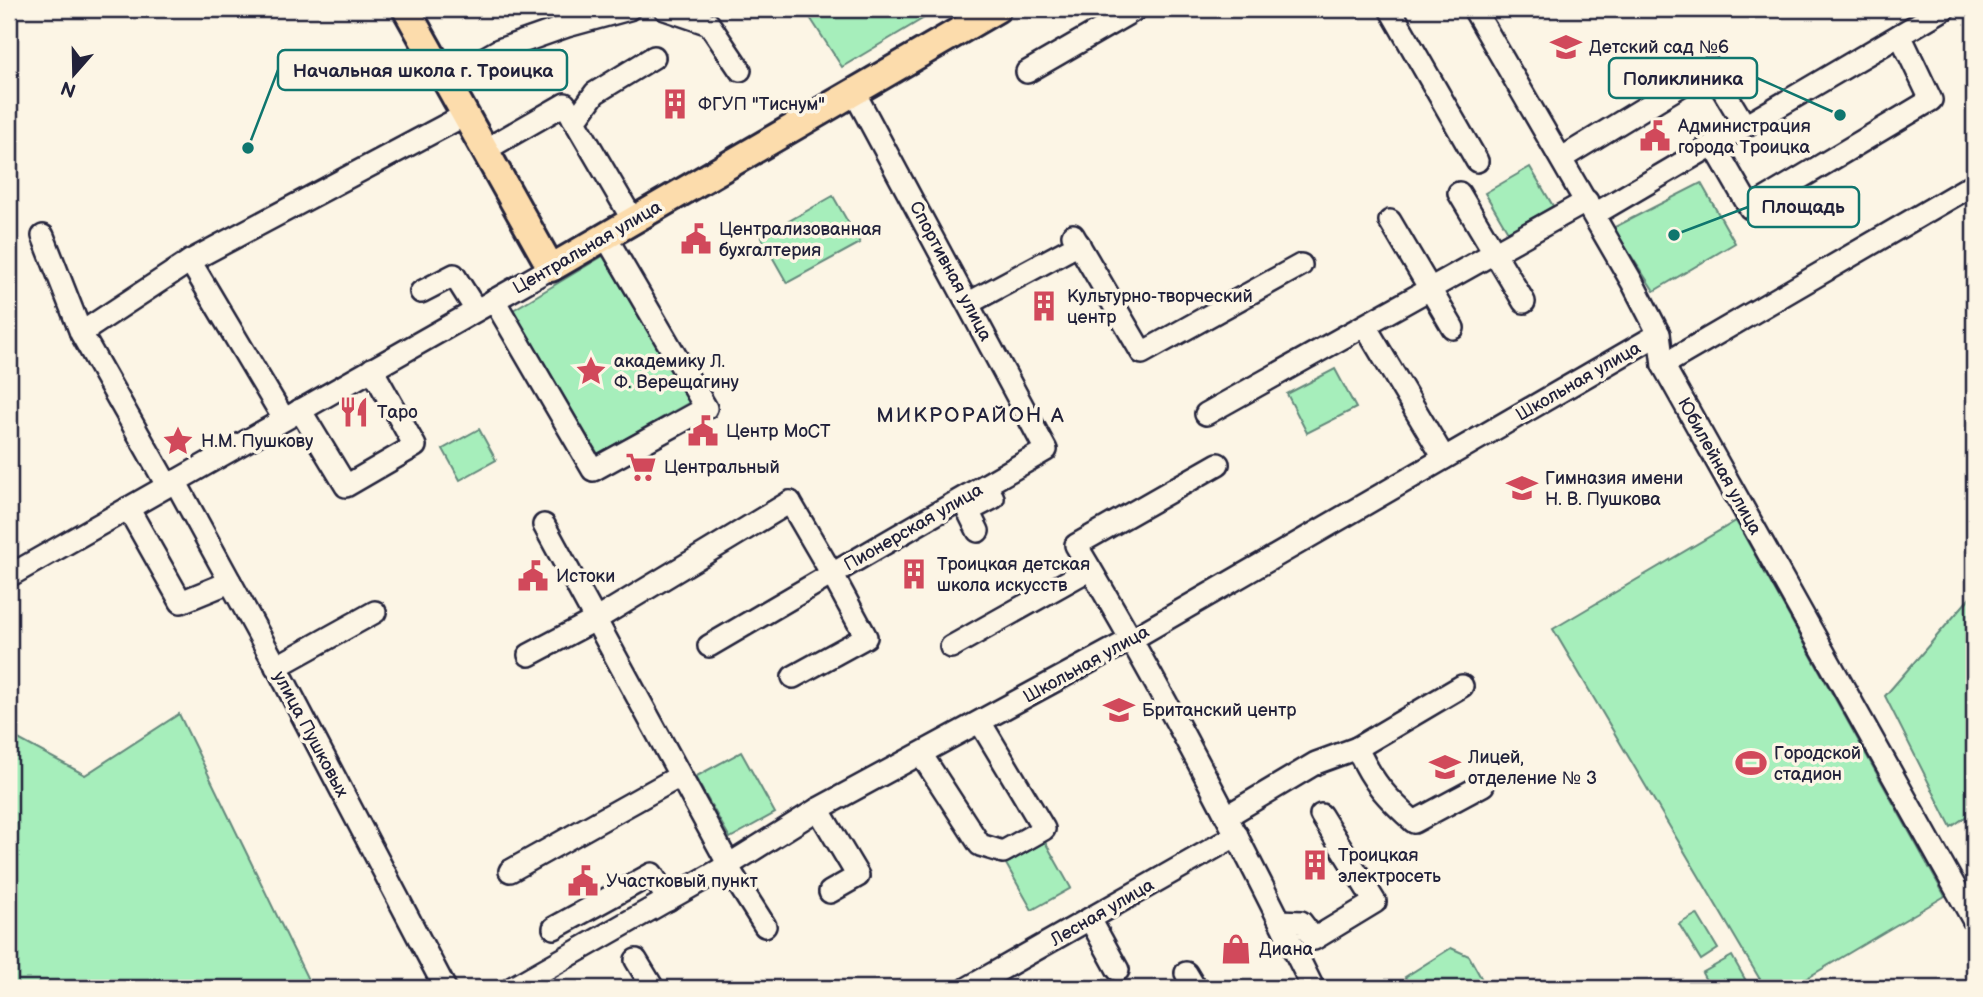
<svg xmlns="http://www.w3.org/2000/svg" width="1983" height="997" font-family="'Balsamiq Sans',sans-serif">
<rect width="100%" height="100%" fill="#fcf5e5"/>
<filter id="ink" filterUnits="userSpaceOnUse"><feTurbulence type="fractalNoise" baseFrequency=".0143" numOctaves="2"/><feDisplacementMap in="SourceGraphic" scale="14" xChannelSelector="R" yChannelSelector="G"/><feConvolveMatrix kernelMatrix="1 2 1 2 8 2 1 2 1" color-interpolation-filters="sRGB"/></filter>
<g filter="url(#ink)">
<g fill="#a6eebb" stroke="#64887b" stroke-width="2">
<polygon points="784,9 939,9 842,67 809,16"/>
<polygon points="1530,167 1553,206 1508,232 1485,193"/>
<polygon points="1701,183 1735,243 1654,291 1613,228"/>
<polygon points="833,196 860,243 787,283 761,237"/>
<polygon points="603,256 690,402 598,454 513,310"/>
<polygon points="1335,369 1356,408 1307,433 1287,394"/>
<polygon points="479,429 496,460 460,480 443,449"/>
<polygon points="1736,521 1945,896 1790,988 1765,988 1553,629"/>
<polygon points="1974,593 1974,811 1951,827 1885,696"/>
<polygon points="179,714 312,988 9,988 9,734 85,775"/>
<polygon points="741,752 775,813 730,838 695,777"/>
<polygon points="1045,842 1071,888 1032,910 1006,864"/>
<polygon points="1697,914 1718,949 1701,960 1679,924"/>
<polygon points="1451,948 1469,956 1484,983 1475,988 1412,988 1405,977"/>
<polygon points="1732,956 1750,988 1710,988 1702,973"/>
</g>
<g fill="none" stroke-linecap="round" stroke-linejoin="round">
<g stroke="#22223b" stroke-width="26">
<g id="minor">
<polyline points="665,9 709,24 740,70"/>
<polyline points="1390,9 1477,161"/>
<polyline points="1474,9 1632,282 1659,334 1663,365 1974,921"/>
<polyline points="1027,72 1136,9"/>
<polyline points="446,80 499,50 567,26 629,9"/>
<polyline points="573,118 580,114 595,93 654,57"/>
<polyline points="1713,144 1750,208 1931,100 1900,35"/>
<polyline points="485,150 565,104 627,210"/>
<polyline points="1562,158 1710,68 1745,126"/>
<polyline points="1459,193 1524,302"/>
<polyline points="1595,214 1944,9"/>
<polyline points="1390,221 1453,328"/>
<polyline points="1073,235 1142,353 1301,265"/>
<polyline points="43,236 81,333"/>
<polyline points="421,292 454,275 476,310"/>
<polyline points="494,300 593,470 706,408 606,237"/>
<polyline points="969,303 1079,244"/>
<polyline points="1365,326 1444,458"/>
<polyline points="1663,365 1974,184"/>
<polyline points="300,410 346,486 415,446 372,369"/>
<polyline points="1206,414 1587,201"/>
<polyline points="284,419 190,261 465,115"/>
<path d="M1218,464L1076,545C1162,688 1238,836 1312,986"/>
<polyline points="175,481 280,673 445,988"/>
<polyline points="167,485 81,333 190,261"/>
<polyline points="790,502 832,574 1046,450 854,92"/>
<polyline points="128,508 181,602 230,582"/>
<polyline points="544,525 724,856 727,866 765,926"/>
<polyline points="978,531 968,511 993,498 986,485"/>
<polyline points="9,576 551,268"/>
<polyline points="709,646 832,574 866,637 793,677"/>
<polyline points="951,647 1090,569"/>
<polyline points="529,655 595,620 790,502"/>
<polyline points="276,667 375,612"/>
<polyline points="1357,748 1462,686"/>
<polyline points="921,754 980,845 1003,852 1044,829 980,722"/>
<polyline points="818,809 858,876 830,892"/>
<path d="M1227,816L1316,763L1357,748C1373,783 1386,797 1414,822L1483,785"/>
<polyline points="510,871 680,776"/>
<polyline points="1090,919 1118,970"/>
<polyline points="1280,921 1301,922 1314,939 1375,902 1321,815"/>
<polyline points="554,928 652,874 668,900"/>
<polyline points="636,960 653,988"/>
<polyline points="1186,973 1195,988"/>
<polyline points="512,988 727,866 818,809 1132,639 1659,334"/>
<polyline points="968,988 1237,835"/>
</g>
</g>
<g stroke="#22223b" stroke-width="32">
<polyline id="major" points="406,9 551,268 997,9"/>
</g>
<use href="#minor" stroke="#fcf5e5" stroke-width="21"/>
<use href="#major" stroke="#fcdcac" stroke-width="26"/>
</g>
</g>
<defs>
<g id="school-bare" transform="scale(2.415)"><path d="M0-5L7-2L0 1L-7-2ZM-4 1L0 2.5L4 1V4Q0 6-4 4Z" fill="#d1495b" stroke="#fcf5e5" stroke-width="2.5" paint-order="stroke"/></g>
<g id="building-bare" transform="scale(2.415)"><path d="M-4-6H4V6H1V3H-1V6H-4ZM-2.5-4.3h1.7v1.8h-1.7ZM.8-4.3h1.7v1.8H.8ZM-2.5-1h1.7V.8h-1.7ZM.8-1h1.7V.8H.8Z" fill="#d1495b" stroke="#fcf5e5" stroke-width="2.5" paint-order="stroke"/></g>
<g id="civic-bare" transform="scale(2.415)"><path d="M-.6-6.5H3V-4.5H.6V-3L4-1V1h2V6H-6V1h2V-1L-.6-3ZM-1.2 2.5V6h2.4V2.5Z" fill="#d1495b" stroke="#fcf5e5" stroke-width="2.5" paint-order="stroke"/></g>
<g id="sight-bare" transform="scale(2.415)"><path d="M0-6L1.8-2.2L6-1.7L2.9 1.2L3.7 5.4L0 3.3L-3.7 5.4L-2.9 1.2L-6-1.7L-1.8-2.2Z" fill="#d1495b" stroke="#fcf5e5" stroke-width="2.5" paint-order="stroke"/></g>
<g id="restaurant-bare" transform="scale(2.415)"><path d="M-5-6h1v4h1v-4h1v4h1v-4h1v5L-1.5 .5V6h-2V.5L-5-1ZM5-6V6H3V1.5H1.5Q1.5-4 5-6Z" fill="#d1495b" stroke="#fcf5e5" stroke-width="2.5" paint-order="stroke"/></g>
<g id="supermarket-bare" transform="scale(2.415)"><path d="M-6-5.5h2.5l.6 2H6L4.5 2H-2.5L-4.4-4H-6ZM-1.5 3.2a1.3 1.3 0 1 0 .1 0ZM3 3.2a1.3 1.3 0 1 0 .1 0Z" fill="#d1495b" stroke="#fcf5e5" stroke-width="2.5" paint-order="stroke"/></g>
<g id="stadium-bare" transform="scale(2.415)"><path d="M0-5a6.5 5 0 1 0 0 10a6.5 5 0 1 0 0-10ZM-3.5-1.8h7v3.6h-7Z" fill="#d1495b" stroke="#fcf5e5" stroke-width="2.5" paint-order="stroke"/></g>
<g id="shop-bare" transform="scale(2.415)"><path d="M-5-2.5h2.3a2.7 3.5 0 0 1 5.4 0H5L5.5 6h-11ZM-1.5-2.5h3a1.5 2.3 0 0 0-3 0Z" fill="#d1495b" stroke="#fcf5e5" stroke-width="2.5" paint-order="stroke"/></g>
</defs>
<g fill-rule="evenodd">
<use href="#school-bare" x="1566" y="47"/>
<use href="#building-bare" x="675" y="104"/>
<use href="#civic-bare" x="1655" y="136"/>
<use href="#civic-bare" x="696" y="239"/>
<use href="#building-bare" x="1044" y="306"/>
<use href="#sight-bare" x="591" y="371"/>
<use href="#restaurant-bare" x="354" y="412"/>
<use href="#civic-bare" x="703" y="431"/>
<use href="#sight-bare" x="178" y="441"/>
<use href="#supermarket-bare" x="641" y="467"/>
<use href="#school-bare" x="1522" y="488"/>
<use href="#building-bare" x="914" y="574"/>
<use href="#civic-bare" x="533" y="576"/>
<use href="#school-bare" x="1119" y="710"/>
<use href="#stadium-bare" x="1751" y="763"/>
<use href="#school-bare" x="1445" y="767"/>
<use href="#building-bare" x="1315" y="865"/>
<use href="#civic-bare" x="583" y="881"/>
<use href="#shop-bare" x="1236" y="949"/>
</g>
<g text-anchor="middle" stroke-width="7" stroke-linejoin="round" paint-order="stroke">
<g font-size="18" fill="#22223b" stroke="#fcf5e5" text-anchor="start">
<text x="1589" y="53">Детский сад №6</text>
<text x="698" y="110">ФГУП "Тиснум"</text>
<text x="1678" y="132">Администрация<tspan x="1678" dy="21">города Троицка</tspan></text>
<text x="719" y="235">Централизованная<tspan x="719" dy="21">бухгалтерия</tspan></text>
<text x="1067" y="302">Культурно-творческий<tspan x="1067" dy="21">центр</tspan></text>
<text x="614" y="367">академику Л.<tspan x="614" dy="21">Ф. Верещагину</tspan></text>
<text x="377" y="418">Таро</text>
<text x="726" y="437">Центр МоСТ</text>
<text x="201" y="447">Н.М. Пушкову</text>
<text x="664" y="473">Центральный</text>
<text x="1545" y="484">Гимназия имени<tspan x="1545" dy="21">Н. В. Пушкова</tspan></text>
<text x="937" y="570">Троицкая детская<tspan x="937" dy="21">школа искусств</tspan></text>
<text x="556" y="582">Истоки</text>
<text x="1142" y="716">Британский центр</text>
<text x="1774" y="759">Городской<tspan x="1774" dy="21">стадион</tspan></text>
<text x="1468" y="763">Лицей,<tspan x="1468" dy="21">отделение № 3</tspan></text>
<text x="1338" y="861">Троицкая<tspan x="1338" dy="21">электросеть</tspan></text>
<text x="606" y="887">Участковый пункт</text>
<text x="1259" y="955">Диана</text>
</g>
<g font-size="18" fill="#22223b" stroke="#fcf5e5">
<text transform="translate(587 247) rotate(-30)" y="6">Центральная улица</text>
<text transform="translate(951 271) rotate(62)" y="6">Спортивная улица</text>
<text transform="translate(1578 381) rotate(-30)" y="6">Школьная улица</text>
<text transform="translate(1720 466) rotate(61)" y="6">Юбилейная улица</text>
<text transform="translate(913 527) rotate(-30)" y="6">Пионерская улица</text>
<text transform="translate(1086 664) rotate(-29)" y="6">Школьная улица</text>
<text transform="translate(311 734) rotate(62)" y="6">улица Пушковых</text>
<text transform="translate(1102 912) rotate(-30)" y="6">Лесная улица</text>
</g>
<g font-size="21" letter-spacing="2" fill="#22223b" stroke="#fcf5e5">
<text x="971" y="422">МИКРОРАЙОН А</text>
</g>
</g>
<path fill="none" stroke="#0f766e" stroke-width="2.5" d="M248 148L278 70M1840 115L1757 78M1674 235L1748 207"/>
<g fill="#0f766e" stroke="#fcf5e5" stroke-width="2.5">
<circle cx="248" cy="148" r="7"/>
<circle cx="1840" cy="115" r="7"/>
<circle cx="1674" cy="235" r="7"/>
</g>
<g fill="#fcf5e5" stroke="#0f766e" stroke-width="2.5">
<rect x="278" y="50" width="289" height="40" rx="7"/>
<rect x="1609" y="58" width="148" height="40" rx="7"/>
<rect x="1748" y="187" width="111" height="40" rx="7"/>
</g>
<g font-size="19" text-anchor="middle" font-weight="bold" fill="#22223b">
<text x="423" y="77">Начальная школа г. Троицка</text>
<text x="1683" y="85">Поликлиника</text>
<text x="1803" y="213">Площадь</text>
</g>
<rect width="1983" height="997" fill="none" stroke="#fcf5e5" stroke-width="35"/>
<rect x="18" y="18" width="1948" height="962" fill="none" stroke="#22223b" stroke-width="2.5" filter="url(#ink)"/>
<g transform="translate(74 74) rotate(200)" stroke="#fcf5e5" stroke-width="5" paint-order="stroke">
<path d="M0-5L12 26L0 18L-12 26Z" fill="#22223b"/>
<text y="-10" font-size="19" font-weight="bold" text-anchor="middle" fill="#22223b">N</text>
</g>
</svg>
